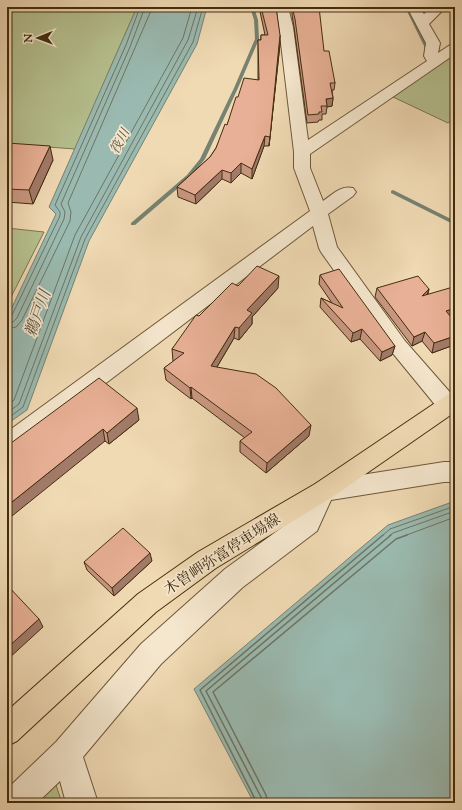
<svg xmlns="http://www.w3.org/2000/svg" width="462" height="810" font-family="'Sorts Mill Goudy','Noto Serif JP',serif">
<rect width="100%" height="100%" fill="#f0dab4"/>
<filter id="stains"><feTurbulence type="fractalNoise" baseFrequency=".005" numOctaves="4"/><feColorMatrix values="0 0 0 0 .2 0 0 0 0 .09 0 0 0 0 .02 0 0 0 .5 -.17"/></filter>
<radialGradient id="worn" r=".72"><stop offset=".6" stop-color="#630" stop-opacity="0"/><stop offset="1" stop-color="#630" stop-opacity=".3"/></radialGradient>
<g fill="#b6c08f" stroke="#7c7650">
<polygon points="7,7 137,7 75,149 7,144"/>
<polygon points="455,53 455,118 448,123 393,97"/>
<polygon points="7,228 44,232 7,305"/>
<polygon points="56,785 62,803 37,803"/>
</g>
<g fill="#9abab1" stroke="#778271">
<polygon points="137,7 207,7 197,44 89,241 27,410 7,424 7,318 56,214 49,207"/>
<polygon points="455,501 455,803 254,803 194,689 388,525"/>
</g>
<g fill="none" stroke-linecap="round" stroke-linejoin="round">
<g stroke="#6e7460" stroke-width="1">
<polyline points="7,318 12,315 60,216 60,212 55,205 126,45 140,7"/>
<polyline points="7,323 13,322 17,318 64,219 65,212 61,204 130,47 145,7"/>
<polyline points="7,329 16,327 22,320 70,221 71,212 68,203 150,13 151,7"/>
<polyline points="7,406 14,400 75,235 183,38 192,7"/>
<polyline points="7,413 19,404 81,237 188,40 198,7"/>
<polyline points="7,419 23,407 85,239 193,42 203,7"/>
<polyline points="382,536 390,529 455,506"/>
<polyline points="389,536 393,533 455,511"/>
<polyline points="404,536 455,517"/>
</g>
<g stroke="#6e7460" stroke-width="1.5">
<polyline points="257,803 200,690 383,535"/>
<polyline points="262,803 261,797 206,691 391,535"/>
<polyline points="268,803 266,795 213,692 396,539 407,535"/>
</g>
<g fill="#778271" fill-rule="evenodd">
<polygon points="250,7 254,7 258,20 259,39 238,88 205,159 191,177 135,225 131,225 131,223 187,175 200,159 234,88 255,39 254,20"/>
<polygon points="405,7 409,7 429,48 429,49 425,48"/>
<polygon points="453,117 455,117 455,121 451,121 451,120"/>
<polygon points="393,190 455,221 455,225 391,193 391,191"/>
</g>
<g stroke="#6e5839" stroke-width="2">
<g id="minor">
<path d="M276,7H288L293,27L308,140L427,61L424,56L426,43L407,7H419L424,14L432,7H446L429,24L440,43L438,53L450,45L455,44V54L310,154V168L323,201C333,194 341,185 353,188L356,192L353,196L328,214L337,247L405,341L455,398V413L449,415L441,412L391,351L321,252L319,248L313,226L15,452L7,454V432L310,211L294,168V152L279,27Z"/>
<polygon points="444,462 455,462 455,482 444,482 331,500 317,531 243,587 161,664 83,757 98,803 66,803 60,781 37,803 7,803 7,789 56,742 141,644 225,569 299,515 315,484 323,481"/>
</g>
</g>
<g stroke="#432d10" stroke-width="2">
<polygon id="major" points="455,392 455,412 331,498 216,568 156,612 17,741 7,746 7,711 138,594 198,552 315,484 447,395"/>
</g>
<use href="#minor" fill="#f5e7ce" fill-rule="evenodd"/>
<use href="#major" fill="#f0dab4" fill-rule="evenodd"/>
</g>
<g fill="#c89781" stroke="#432d10">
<polygon points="259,7 276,7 280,44 269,146 264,146 252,179 241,173 231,183 222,179 196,204 178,197 177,187 210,157 216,148 227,125 238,97 258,80 258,40 261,40 261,35 265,35"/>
<polygon points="292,7 324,51 335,83 334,90 332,90 333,98 332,106 327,107 326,114 322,114 322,120 319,120 318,122 307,123 294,27 292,15"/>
<polygon points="7,143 53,160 33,204 7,202"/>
<polygon points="320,275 395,346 392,355 380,361 360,339 351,342 320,307 321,298 332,303 319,284"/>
<polygon points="238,286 278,288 252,317 252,324 239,340 234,338 217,367 309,436 266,473 240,452 240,441 245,438 192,398 191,399 166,380 164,368 174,361 173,361 172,349 199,316"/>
<polygon points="377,288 429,289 428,294 455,317 452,318 455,334 455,341 454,345 432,353 422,341 412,346 375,297"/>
<polygon points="139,420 109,444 105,441 7,446"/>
<polygon points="152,561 114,596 87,570 84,562"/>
</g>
<g fill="#a27b69" stroke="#432d10">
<polygon points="280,35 280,44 269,146 270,137"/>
<polygon points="333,98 332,106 327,107 326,99"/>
<polygon points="265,136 264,146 252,179 252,169"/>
<polygon points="50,146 53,160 33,204 29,190"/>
<polygon points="241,163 241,173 231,183 231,173"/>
<polygon points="222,170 222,179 196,204 195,195"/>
<polygon points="279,276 278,288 252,317 252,324 239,340 239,328 247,310"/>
<polygon points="429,289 426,298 422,296"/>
<polygon points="455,308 455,317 443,321 446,311"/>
<polygon points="455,325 455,331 454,334 450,327"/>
<polygon points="235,327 234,338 211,377 211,366"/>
<polygon points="362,329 360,339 351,342 353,333"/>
<polygon points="425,332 422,341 412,346 414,337"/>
<polygon points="455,336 455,341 454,345 432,353 434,343"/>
<polygon points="395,346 392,355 380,361 382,352"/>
<polygon points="191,387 192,398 191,399 190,388"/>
<polygon points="137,408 139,420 109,444 107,433"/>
<polygon points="311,425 309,436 266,473 267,463"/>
<polygon points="103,429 105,441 7,520 7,506"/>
<polygon points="150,553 152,561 114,596 112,588"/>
<polygon points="39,619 43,627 7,660 7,648"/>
</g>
<g fill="#e8b096" stroke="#432d10">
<polygon points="261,7 276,7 280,35 270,137 265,136 252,169 241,163 231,173 222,170 195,195 177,187 210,157 216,148 225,124 227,125 236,97 238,97 244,78 259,80 258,40 261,40 261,35 268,35"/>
<polygon points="292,7 310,7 310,8 319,7 324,51 329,51 335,83 330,83 333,98 326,99 327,106 321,106 322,112 319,112 319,114 308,115 295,19"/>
<polygon points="7,143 50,146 29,190 7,189"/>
<polygon points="257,266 279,276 247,310 252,313 239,328 235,327 211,366 256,374 276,388 311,425 267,463 240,441 252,432 191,387 190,388 164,368 184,353 172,349 196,315 199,316 232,283 238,286"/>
<polygon points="339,269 395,346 382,352 362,329 353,333 321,298 343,308 320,275"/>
<polygon points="418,276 429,289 422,296 453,287 455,289 455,308 446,311 455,322 455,325 450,327 455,334 455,336 434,343 425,332 414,337 377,288"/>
<polygon points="99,378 137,408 107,433 103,429 7,506 7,446"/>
<polygon points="123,528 150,553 112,588 84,562"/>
<polygon points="7,585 39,619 7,648"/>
</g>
<g text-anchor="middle" stroke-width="3.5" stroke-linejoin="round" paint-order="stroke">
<g font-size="13" font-style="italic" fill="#595038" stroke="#f5e7ce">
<text transform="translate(119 141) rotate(-62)" y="5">筏川</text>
</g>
<g font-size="15" fill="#432d10" stroke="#f5e7ce">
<text transform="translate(222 554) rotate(-33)" y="5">木曽岬弥富停車場線</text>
</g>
<g font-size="16" font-style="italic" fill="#595038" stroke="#f5e7ce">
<text transform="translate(37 313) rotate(-71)" y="6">鵜戸川</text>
</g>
</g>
<rect width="462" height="810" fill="none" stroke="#f0dab4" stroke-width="24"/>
<rect x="8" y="8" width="446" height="794" fill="none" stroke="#432d10" stroke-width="2"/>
<rect x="12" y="12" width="438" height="786" fill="none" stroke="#432d10"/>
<g transform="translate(38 38) rotate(269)" stroke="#f5e7ce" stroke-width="3" paint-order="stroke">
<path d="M0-3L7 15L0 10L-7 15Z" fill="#432d10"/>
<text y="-6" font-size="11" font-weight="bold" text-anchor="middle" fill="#432d10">N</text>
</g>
<rect width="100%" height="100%" filter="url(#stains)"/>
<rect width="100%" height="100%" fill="url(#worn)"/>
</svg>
